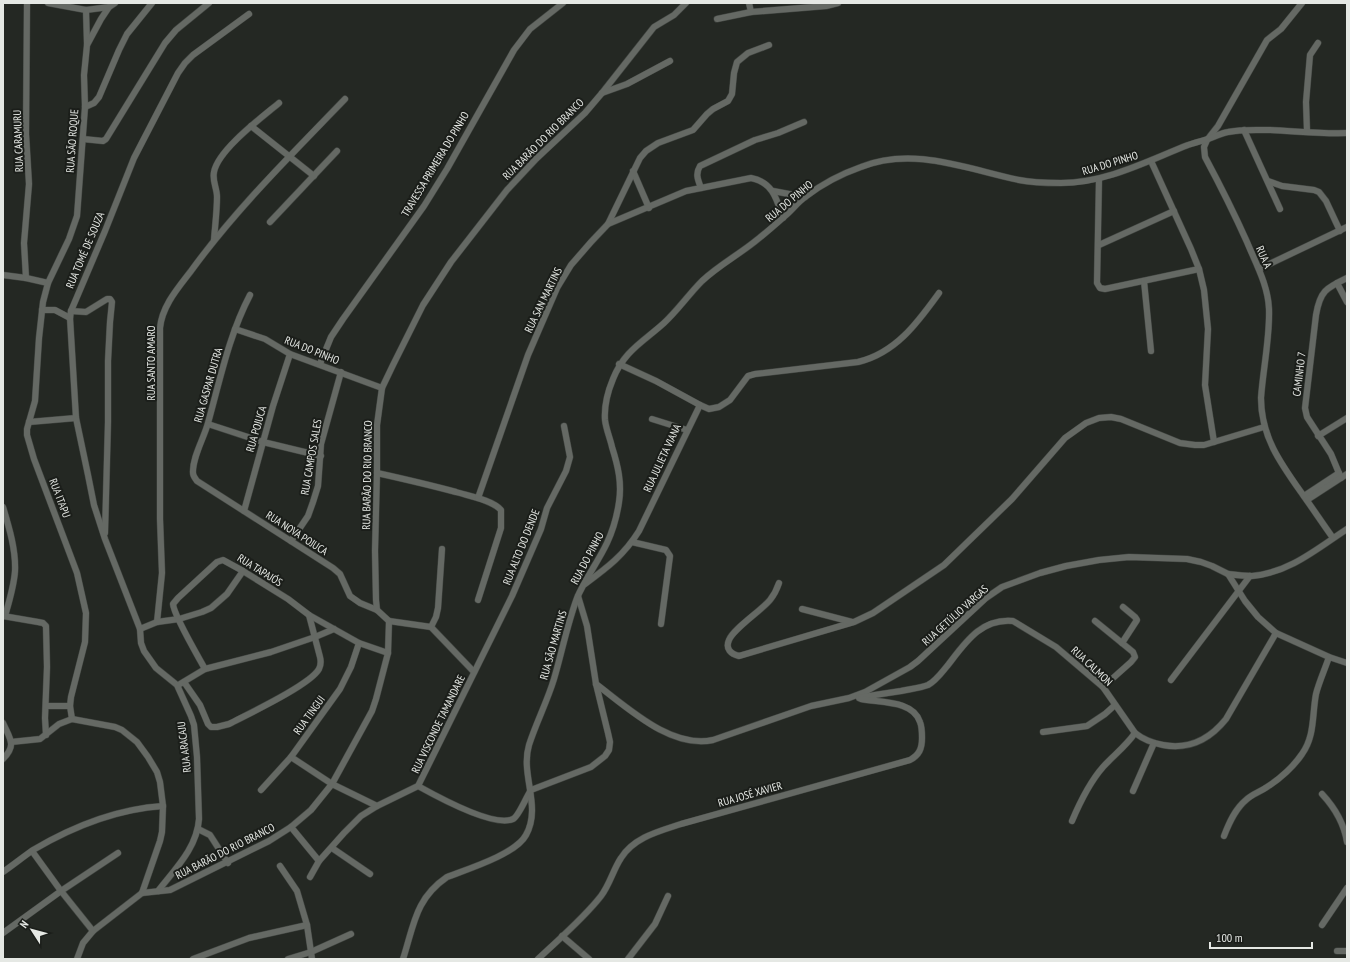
<svg xmlns="http://www.w3.org/2000/svg" width="1350" height="962" font-family="'PT Sans Narrow',sans-serif">
<rect width="100%" height="100%" fill="#242823"/>
<g fill="none" stroke-linecap="round" stroke-linejoin="round">
<g stroke="#414541" stroke-width="7">
<g id="street">
<polyline points="48,3 86,10 109,7"/>
<polyline points="749,3 751,12"/>
<path d="M1302,3L1281,29L1267,40L1218,126L1207,140L1204,147L1205,157C1220,185 1234,213 1247,242C1256,264 1268,285 1269,309C1270,338 1263,369 1261,398C1261,437 1281,464 1303,495C1313,509 1323,524 1333,538"/>
<polyline points="86,10 87,44"/>
<polyline points="717,19 751,12 826,6 838,3"/>
<polyline points="602,93 627,84 670,61"/>
<polyline points="85,107 94,103 99,97 119,50 127,34 152,3"/>
<polyline points="251,126 314,176"/>
<polyline points="1244,130 1280,209"/>
<polyline points="1307,131 1306,102 1310,55 1318,43"/>
<polyline points="83,139 103,141 106,139 165,43 176,30 209,3"/>
<polyline points="1151,161 1191,249 1199,269 1204,290 1208,329 1205,385 1214,442"/>
<polyline points="633,171 649,208"/>
<polyline points="1099,179 1097,283 1100,288 1105,289 1199,269"/>
<polyline points="1268,181 1282,186 1314,190 1319,192 1326,201 1340,231"/>
<path d="M701,188C698,180 695,174 700,166L755,140L778,133L804,122"/>
<polyline points="773,191 805,197"/>
<polyline points="270,222 337,151"/>
<polyline points="608,224 640,158 646,151 658,143 693,130 707,114 713,109 728,101 732,94 734,73 737,62 748,53 769,45"/>
<path d="M214,240C215,226 217,211 217,197C217,188 212,181 214,172C218,150 261,118 279,103"/>
<polyline points="1099,245 1174,211"/>
<polyline points="1259,269 1347,227"/>
<polyline points="3,275 26,278 48,283"/>
<polyline points="26,278 24,243 29,184 26,134 27,3"/>
<polyline points="1144,281 1151,351"/>
<polyline points="1337,283 1347,302"/>
<path d="M250,295C229,335 220,380 208,423C204,438 192,458 193,473C193,476 195,478 197,481L333,568L340,574L350,596L360,603L377,610"/>
<polyline points="42,310 55,310 70,318"/>
<polyline points="71,311 86,312 107,299 110,299 112,302 110,322 108,361 108,422 105,533"/>
<polyline points="235,329 265,339 290,354 382,388"/>
<polyline points="320,364 331,337 343,319 424,206 447,169 514,50 530,29 563,3"/>
<path d="M700,405L709,409L719,407L730,400L748,376L755,374L858,362C896,353 918,322 939,293"/>
<polyline points="652,419 687,430"/>
<polyline points="29,422 76,418"/>
<polyline points="208,424 263,442 321,456"/>
<polyline points="1318,436 1347,418"/>
<path d="M377,473C404,479 430,485 456,492C469,496 492,500 501,510V528L478,600"/>
<path d="M1341,478L1331,454L1307,417L1305,408L1316,315C1320,291 1326,288 1347,278"/>
<polyline points="1304,496 1339,473"/>
<path d="M478,498L528,355L557,288L571,265L591,242L608,224L686,191L751,178C773,182 777,200 783,218"/>
<polyline points="1307,500 1347,474"/>
<path d="M3,507C9,527 16,550 15,571C14,586 9,602 5,616"/>
<polyline points="244,511 273,406 290,354"/>
<polyline points="291,541 308,516 313,502 318,486 321,444 341,372"/>
<polyline points="632,542 666,550 670,556 661,624"/>
<path d="M1228,574C1236,575 1244,576 1252,576C1289,573 1318,548 1347,529"/>
<path d="M779,583C777,589 774,595 770,600C762,610 733,629 729,640C725,649 731,654 739,656L854,622L873,613L944,565L1012,499L1065,438L1086,423L1099,418L1111,417L1121,419L1180,443L1195,445H1204L1264,427"/>
<path d="M585,584C608,567 624,555 639,531L700,405L656,381L619,364"/>
<polyline points="802,609 852,622"/>
<polyline points="3,616 38,622 43,623 46,626 47,667 45,718 46,735"/>
<polyline points="389,621 431,627 474,672"/>
<polyline points="1095,621 1133,652 1135,657 1131,662 1103,687"/>
<path d="M157,622L162,573L160,519V328C162,306 178,288 191,271C236,209 292,154 345,99"/>
<polyline points="431,627 436,617 438,608 442,549"/>
<polyline points="140,629 157,622 179,619 202,612 211,608 227,594 243,571"/>
<polyline points="1122,643 1137,620 1135,617 1123,607"/>
<path d="M205,669C198,656 174,616 173,604L178,598L217,562L223,560L243,571L288,599L309,615L359,643L388,653"/>
<polyline points="1171,680 1250,576"/>
<path d="M184,682L200,705L208,724L211,727H217L229,724C248,714 310,685 319,669C321,665 321,661 320,657L309,615"/>
<polyline points="180,684 205,669 271,652 315,637 334,629"/>
<path d="M596,684C628,708 671,749 713,740L811,706L849,698L865,692L910,667L918,661L986,598L1002,587L1040,573L1066,566L1099,560L1129,557L1187,559L1201,562L1212,566L1228,574L1245,601L1258,617L1276,633L1329,657L1347,663"/>
<path d="M859,698C873,695 887,693 901,691C910,689 920,688 928,685C936,681 942,672 948,665C965,643 981,618 1013,621L1056,647L1103,687L1135,733C1144,740 1152,743 1163,745C1190,750 1210,739 1226,719L1276,633"/>
<polyline points="46,706 70,706"/>
<polyline points="72,719 70,706 71,697 85,642 86,613 77,573 34,459 27,435 27,429 35,401 39,338 43,302 48,283 69,239 77,216 85,107 84,75 87,45 101,19 109,7 115,3"/>
<polyline points="72,719 115,727 122,730 137,742 148,757 157,772 160,782 163,806 162,832 160,841 142,893 93,931 83,943 77,959"/>
<path d="M3,723C10,739 17,745 3,759"/>
<polyline points="1043,732 1087,726 1105,714 1115,705"/>
<polyline points="11,742 40,739 59,724 72,719"/>
<polyline points="291,757 332,784 377,806"/>
<path d="M418,786C436,796 494,828 513,819C519,816 526,797 531,790L591,767L605,756L609,750L610,742L608,733L596,684L587,626L578,596"/>
<polyline points="261,790 291,757 340,689 351,667 359,643"/>
<polyline points="1133,791 1154,743"/>
<path d="M1322,794C1335,808 1344,823 1347,842"/>
<path d="M1072,821C1080,802 1089,783 1103,767C1114,755 1126,746 1135,733"/>
<polyline points="291,827 319,861"/>
<polyline points="198,829 210,835 228,863"/>
<path d="M1224,836C1229,823 1235,809 1246,800C1252,794 1260,792 1267,787C1280,779 1294,766 1302,754C1315,736 1312,715 1316,694C1319,682 1325,669 1329,657"/>
<polyline points="332,848 370,874"/>
<polyline points="32,851 61,891 93,931"/>
<polyline points="280,866 297,891 307,925 312,959"/>
<path d="M3,872C13,865 23,857 33,850C72,827 117,809 163,806"/>
<polyline points="310,877 319,861 344,833 361,816 377,806 418,786 512,596 541,529 547,508 566,471 570,457 564,426"/>
<path d="M158,891C175,869 197,848 199,819L197,757L194,725L191,716L177,685L156,668L144,651L141,643L140,629L105,539L94,505L88,475L76,418L70,318L71,311L105,231L134,158L178,73L185,63L193,55L249,14"/>
<polyline points="142,893 170,890 269,841 291,827 311,810 332,784 372,711 376,699 388,653 389,621 377,610 376,600 375,551 377,473 377,425 382,388 393,365 423,305 451,262 507,190 536,159 585,113 602,93 654,27 674,15 686,3"/>
<polyline points="1322,925 1347,888"/>
<polyline points="3,933 61,891 118,853"/>
<polyline points="562,936 589,959"/>
<polyline points="1337,951 1347,951"/>
<polyline points="193,959 249,938 307,925"/>
<polyline points="288,959 311,952 351,934"/>
<path d="M403,959C414,925 415,899 447,877C468,869 516,854 526,835C542,806 520,775 529,745C536,723 547,702 554,679C562,652 567,625 577,598C585,579 598,562 607,543C613,530 617,516 619,502C622,483 618,466 612,447C610,438 606,429 605,420C604,406 608,391 613,379C624,351 643,342 664,323C678,310 689,294 702,281C719,265 740,254 758,239C767,232 776,224 785,216C792,210 798,202 805,197C822,184 841,174 861,167C913,146 967,169 1019,180C1033,183 1047,183 1061,183C1106,183 1147,161 1188,145C1194,143 1201,141 1208,139C1215,137 1221,133 1228,132C1241,129 1256,130 1270,130C1295,131 1321,134 1347,133"/>
<path d="M538,959C558,940 584,918 601,896C610,884 613,870 621,858C634,837 660,831 681,824L910,760C919,755 922,749 922,738C922,733 922,727 920,722C913,700 880,703 861,699"/>
<polyline points="628,959 655,924 668,896"/>
</g>
</g>
<use href="#street" stroke="#656964" stroke-width="6"/>
</g>
<g text-anchor="middle" stroke-width="4" stroke-linejoin="round" paint-order="stroke">
<g font-size="11" fill="#e5e8e4" stroke="#1b1e1a">
<text transform="translate(543 139) rotate(-45)" y="4">RUA BARÃO DO RIO BRANCO</text>
<text transform="translate(18 141) rotate(-92)" y="4">RUA CARAMURU</text>
<text transform="translate(72 141) rotate(-86)" y="4">RUA SÃO ROQUE</text>
<text transform="translate(1110 163) rotate(-17)" y="4">RUA DO PINHO</text>
<text transform="translate(435 164) rotate(-59)" y="4">TRAVESSA PRIMEIRA DO PINHO</text>
<text transform="translate(789 201) rotate(-40)" y="4">RUA DO PINHO</text>
<text transform="translate(85 250) rotate(-67)" y="4">RUA TOMÉ DE SOUZA</text>
<text transform="translate(1264 257) rotate(66)" y="4">RUA A</text>
<text transform="translate(543 300) rotate(-64)" y="4">RUA SAN MARTINS</text>
<text transform="translate(312 350) rotate(22)" y="4">RUA DO PINHO</text>
<text transform="translate(151 363) rotate(-90)" y="4">RUA SANTO AMARO</text>
<text transform="translate(1299 374) rotate(-83)" y="4">CAMINHO 7</text>
<text transform="translate(208 385) rotate(-74)" y="4">RUA GASPAR DUTRA</text>
<text transform="translate(256 429) rotate(-74)" y="4">RUA POJUCA</text>
<text transform="translate(311 457) rotate(-80)" y="4">RUA CAMPOS SALES</text>
<text transform="translate(662 458) rotate(-65)" y="4">RUA JULIETA VIANA</text>
<text transform="translate(367 475) rotate(-89)" y="4">RUA BARÃO DO RIO BRANCO</text>
<text transform="translate(60 498) rotate(69)" y="4">RUA ITAPU</text>
<text transform="translate(297 533) rotate(33)" y="4">RUA NOVA POJUCA</text>
<text transform="translate(521 547) rotate(-68)" y="4">RUA ALTO DO DENDE</text>
<text transform="translate(587 558) rotate(-62)" y="4">RUA DO PINHO</text>
<text transform="translate(260 570) rotate(32)" y="4">RUA TAPAJÓS</text>
<text transform="translate(955 615) rotate(-42)" y="4">RUA GETÚLIO VARGAS</text>
<text transform="translate(553 645) rotate(-74)" y="4">RUA SÃO MARTINS</text>
<text transform="translate(1092 666) rotate(43)" y="4">RUA CALMON</text>
<text transform="translate(309 715) rotate(-54)" y="4">RUA TINGUI</text>
<text transform="translate(438 724) rotate(-64)" y="4">RUA VISCONDE TAMANDARE</text>
<text transform="translate(184 747) rotate(-97)" y="4">RUA ARACAJU</text>
<text transform="translate(750 794) rotate(-16)" y="4">RUA JOSÉ XAVIER</text>
<text transform="translate(225 851) rotate(-27)" y="4">RUA BARÃO DO RIO BRANCO</text>
</g>
</g>
<rect width="1350" height="962" fill="none" stroke="#e5e8e4" stroke-width="8"/>
<g transform="translate(32 930) rotate(306)" stroke="#1b1e1a" stroke-width="3" paint-order="stroke">
<path d="M0-3L7 15L0 10L-7 15Z" fill="#e5e8e4"/>
<text y="-6" font-size="11" font-weight="bold" text-anchor="middle" fill="#e5e8e4">N</text>
</g>
<path d="M1210 942v6h102v-6" fill="none" stroke="#e5e8e4" stroke-width="2"/>
<text x="1216" y="942" font-size="12" fill="#e5e8e4" stroke="#1b1e1a" stroke-width="3" paint-order="stroke">100 m</text>
</svg>
